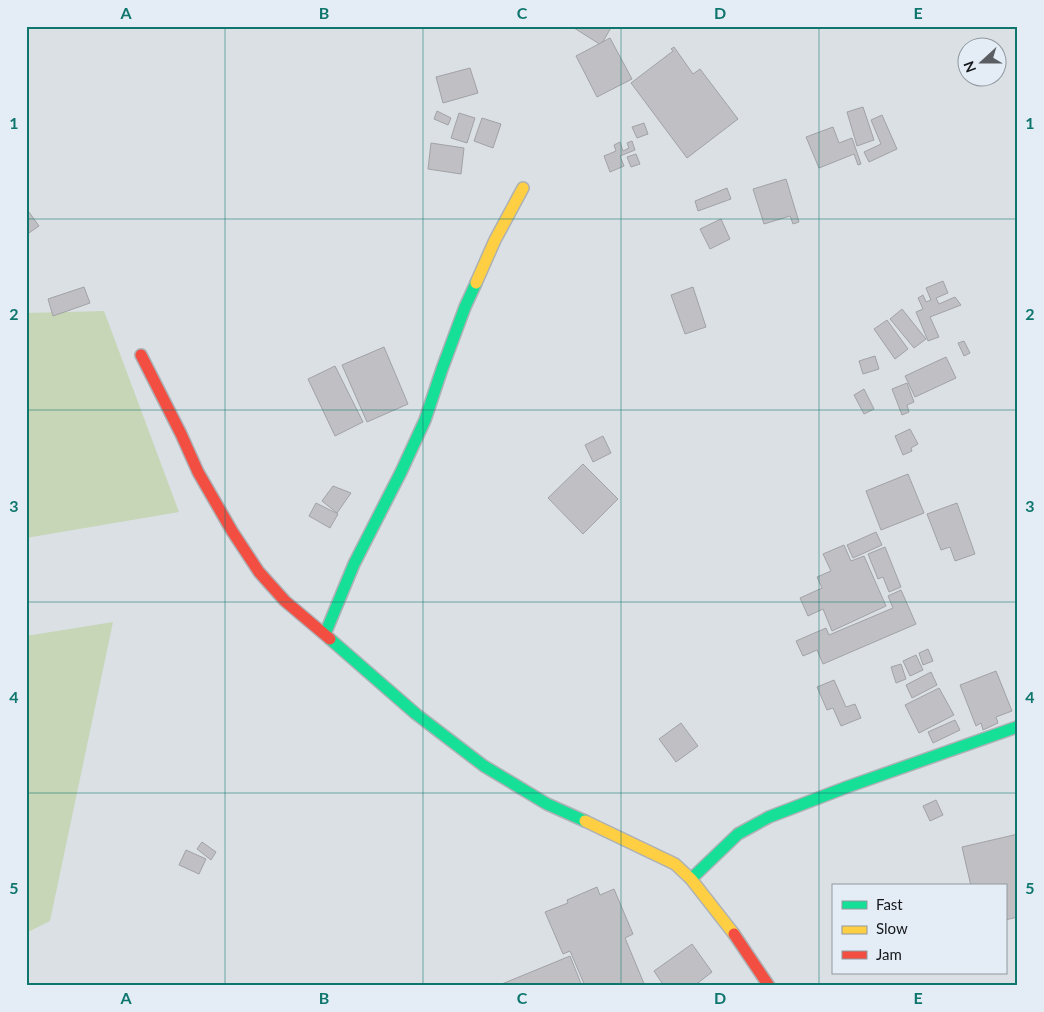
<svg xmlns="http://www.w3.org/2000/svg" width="1044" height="1012" font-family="Lato,sans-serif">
<rect width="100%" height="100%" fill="#dbe0e5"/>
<g fill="#c6d6b7">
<polygon points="104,311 179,512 26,538 26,313"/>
<polygon points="113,622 50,921 26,933 26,636"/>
</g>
<g fill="#c0c0c4" stroke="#a1a2a5">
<polygon points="571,26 612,26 601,45"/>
<polygon points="610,38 632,79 597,97 576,56"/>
<polygon points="674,47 693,74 700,69 738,119 687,158 631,83 673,51 671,49"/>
<polygon points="470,68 478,93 443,103 436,77"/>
<polygon points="863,107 874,140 857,146 847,112"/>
<polygon points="437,111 451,118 448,125 434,119"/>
<polygon points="459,113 475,118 467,143 451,138"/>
<polygon points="882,115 897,149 869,162 864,152 881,144 871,120"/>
<polygon points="482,118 501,124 493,148 474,141"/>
<polygon points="644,123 648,134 637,138 632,127"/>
<polygon points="833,127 839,143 852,138 861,164 858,165 854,154 819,168 806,137"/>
<polygon points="632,141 635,150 620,156 624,166 610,172 604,156 616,151 614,145 620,142 623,151 629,148 627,143"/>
<polygon points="431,143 464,148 461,174 428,169"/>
<polygon points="636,154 640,164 631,167 627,157"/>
<polygon points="786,179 799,222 793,224 790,216 764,224 753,189"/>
<polygon points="727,188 731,199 698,211 695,201"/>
<polygon points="26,208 39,226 26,235"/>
<polygon points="721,219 730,239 710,249 700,229"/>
<polygon points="943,281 948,293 936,298 939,304 955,297 961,305 930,317 939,337 928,341 916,312 923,309 918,298 923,295 926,302 931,300 926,288"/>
<polygon points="84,287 90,303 53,316 48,299"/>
<polygon points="693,287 706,327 685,334 671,295"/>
<polygon points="902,309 926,339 914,348 890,319"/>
<polygon points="887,320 908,349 895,359 874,329"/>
<polygon points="964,341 970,353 964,356 958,343"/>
<polygon points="384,347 408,404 367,422 342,365"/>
<polygon points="875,356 879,369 863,374 859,361"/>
<polygon points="946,357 956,378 915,397 905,376"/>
<polygon points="335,366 363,422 335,436 308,379"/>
<polygon points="907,383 914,402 907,405 909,412 902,415 892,389"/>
<polygon points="864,389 874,409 864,414 854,395"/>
<polygon points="910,429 918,444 911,448 912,451 903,455 895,436"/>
<polygon points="603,436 611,453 593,462 585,445"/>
<polygon points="583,464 618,499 583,534 548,498"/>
<polygon points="908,474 924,513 881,530 866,491"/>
<polygon points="333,486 351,493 337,513 322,501"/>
<polygon points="316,503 338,514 330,528 309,516"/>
<polygon points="957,503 975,554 955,561 950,547 941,550 927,514"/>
<polygon points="876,532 882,545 853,558 847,545"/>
<polygon points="844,545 851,561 864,556 886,606 832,631 823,609 808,616 800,598 822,588 817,577 831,571 823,554"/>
<polygon points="885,547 901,587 889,592 883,577 878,579 868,554"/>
<polygon points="901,590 916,624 823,664 817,650 803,656 796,641 826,628 829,635 893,608 888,596"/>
<polygon points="928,649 933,661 923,665 919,653"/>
<polygon points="916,655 923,670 910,676 903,661"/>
<polygon points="901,664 906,679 896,683 891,667"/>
<polygon points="996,671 1012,711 996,717 998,723 983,730 981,723 976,726 960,685"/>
<polygon points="931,672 937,685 912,698 906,685"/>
<polygon points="834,680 846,707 855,704 861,718 841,726 833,708 827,710 817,687"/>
<polygon points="939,688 954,715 919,733 905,705"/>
<polygon points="955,720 960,730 933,743 928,732"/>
<polygon points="681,723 698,746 676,762 659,739"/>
<polygon points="936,800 943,815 930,821 923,806"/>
<polygon points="1018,834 1018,917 1005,920 1005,886 971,886 962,847"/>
<polygon points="202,842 216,852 211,860 197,849"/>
<polygon points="186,850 206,859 199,874 179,865"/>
<polygon points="597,887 600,895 614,889 633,934 625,938 645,986 585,986 570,951 563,954 545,912 568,903 567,900"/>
<polygon points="692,944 712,972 694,986 664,986 654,971"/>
<polygon points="570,956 582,986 497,986"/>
</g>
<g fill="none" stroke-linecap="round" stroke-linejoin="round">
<g stroke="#adb1b5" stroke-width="14">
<g id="fast">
<polyline points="325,634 354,564 401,472 425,420 442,369 465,307 476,283"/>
<polyline points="330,639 416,714 484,766 547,804 585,821"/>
<polyline points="691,879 738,834 769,817 847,787 1017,727"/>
</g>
</g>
<g stroke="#adb1b5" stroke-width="14">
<g id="slow">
<polyline points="476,283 495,240 523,188"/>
<polyline points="585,821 675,864 691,879 734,934"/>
</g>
</g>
<g stroke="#adb1b5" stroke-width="14">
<g id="jam">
<polyline points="141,355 181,434 198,472 232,531 259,572 285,601 330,639"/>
<polyline points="734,934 769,986"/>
</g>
</g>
<use href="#fast" stroke="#16e098" stroke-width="11"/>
<use href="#slow" stroke="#ffcf43" stroke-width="11"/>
<use href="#jam" stroke="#f24e42" stroke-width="11"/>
</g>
<path fill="none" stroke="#0f766e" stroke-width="1" stroke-opacity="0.55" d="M225,26V986M423,26V986M621,26V986M819,26V986M26,219H1018M26,410H1018M26,602H1018M26,793H1018"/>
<rect width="1044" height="1012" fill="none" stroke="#e4edf6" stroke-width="55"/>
<rect x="832" y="884" width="175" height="90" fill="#e4edf6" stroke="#91989e"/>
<rect x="842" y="901" width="25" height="8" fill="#16e098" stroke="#91989e"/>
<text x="876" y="910" font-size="15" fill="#15181b">Fast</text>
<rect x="842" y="926" width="25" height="8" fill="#ffcf43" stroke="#91989e"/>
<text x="876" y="934" font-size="15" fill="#15181b">Slow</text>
<rect x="842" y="951" width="25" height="8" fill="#f24e42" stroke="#91989e"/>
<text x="876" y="960" font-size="15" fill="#15181b">Jam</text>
<g transform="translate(982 62) rotate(249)"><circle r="24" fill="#e4edf6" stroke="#91989e"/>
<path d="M0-4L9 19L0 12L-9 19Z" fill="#5a5e62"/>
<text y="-8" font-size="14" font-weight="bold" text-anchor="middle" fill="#15181b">N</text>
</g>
<rect x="28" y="28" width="988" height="956" fill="none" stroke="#0f766e" stroke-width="2"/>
<g font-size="16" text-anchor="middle" font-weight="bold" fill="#0f766e">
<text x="126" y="19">A</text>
<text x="324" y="19">B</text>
<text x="522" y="19">C</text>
<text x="720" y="19">D</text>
<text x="918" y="19">E</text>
<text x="14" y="129">1</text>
<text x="1030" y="129">1</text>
<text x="14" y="320">2</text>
<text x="1030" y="320">2</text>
<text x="14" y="512">3</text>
<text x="1030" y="512">3</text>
<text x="14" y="703">4</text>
<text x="1030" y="703">4</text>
<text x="14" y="894">5</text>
<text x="1030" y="894">5</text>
<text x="126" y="1004">A</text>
<text x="324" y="1004">B</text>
<text x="522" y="1004">C</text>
<text x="720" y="1004">D</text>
<text x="918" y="1004">E</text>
</g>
</svg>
